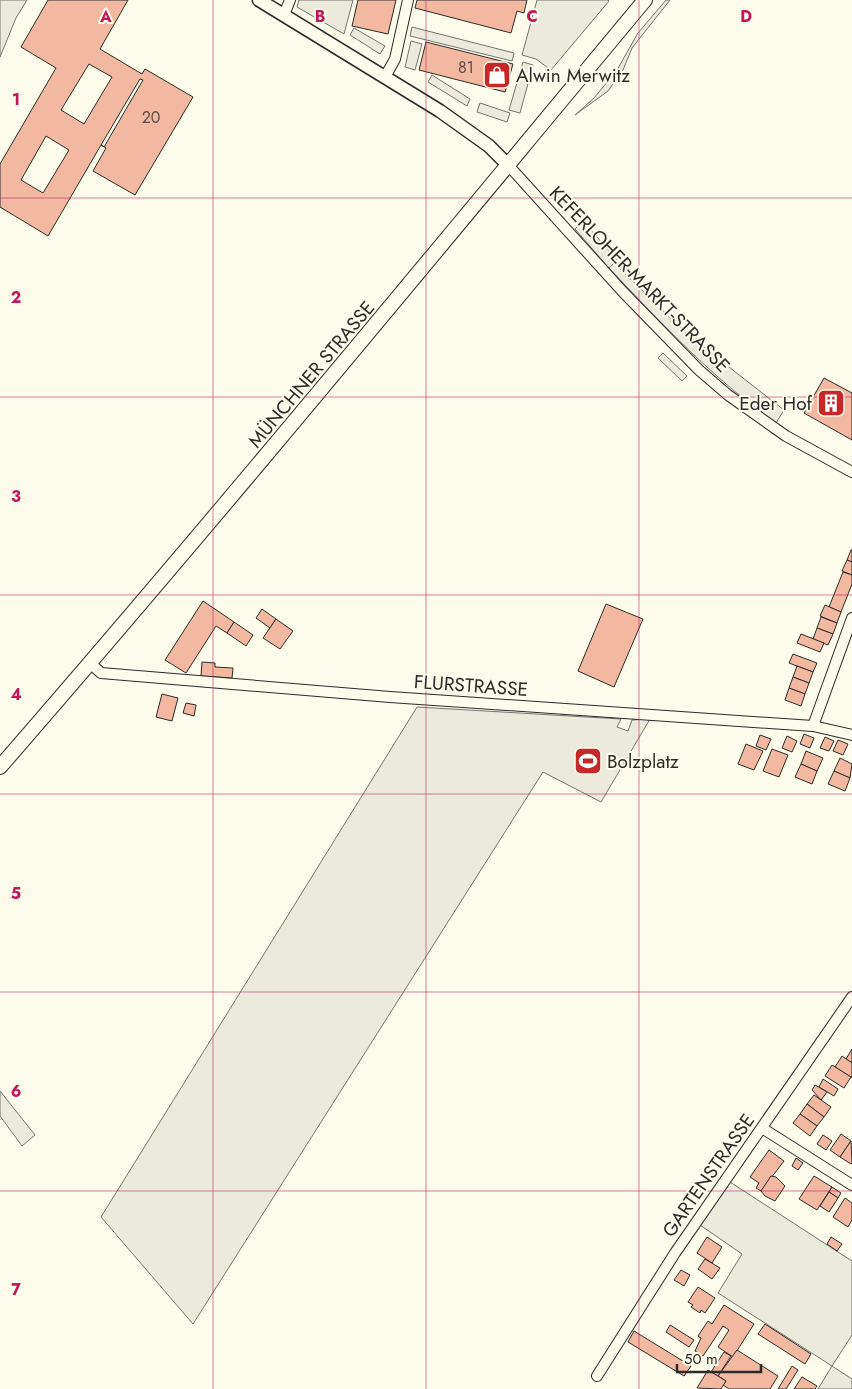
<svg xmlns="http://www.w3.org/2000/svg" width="852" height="1389" font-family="Jost,sans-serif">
<rect width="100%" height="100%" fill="#fdfbea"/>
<g fill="#ecebdb" stroke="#74746e">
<polygon points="0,0 27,0 16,18 0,57"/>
<polygon points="299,0 353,0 344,34 297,7"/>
<polygon points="666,0 670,0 632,48 623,70 608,91 575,115 594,98 617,70 638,33"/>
<path d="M614,263L688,335L784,410L776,423C711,377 663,325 609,268Z"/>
<polygon points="417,707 621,719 617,727 628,731 632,720 650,719 601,802 543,772 193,1324 101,1217"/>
<polygon points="0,1091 35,1135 22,1146 0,1116"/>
<polygon points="730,1182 852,1261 852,1335 832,1366 852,1379 852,1389 818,1389 832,1366 718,1293 742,1254 700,1225"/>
</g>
<g fill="#eceadb" stroke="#74746e">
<polygon points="537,0 608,0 609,1 551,70 536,59 522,55"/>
<polygon points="412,27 514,53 512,61 410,36"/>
<polygon points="354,28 385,46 380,54 350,35"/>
<polygon points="411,41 422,44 415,70 405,67"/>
<polygon points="523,62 533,65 520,113 509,110"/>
<polygon points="432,75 470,99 467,106 428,82"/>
<polygon points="480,103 510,113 507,122 477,112"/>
<polygon points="583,221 617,260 609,268 575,229"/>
<polygon points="663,353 687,376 682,381 658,358"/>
</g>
<g fill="#f2b8a0" stroke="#2b2b2b" fill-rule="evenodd">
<path d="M48,0H128L100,49L142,74L145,69L193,97L135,195L93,171L106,148L101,145L48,236L0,207V164L56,68L21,47ZM89,64L112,77L84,124L61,110ZM140,79L143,80L104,147L101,145ZM46,136L69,150L43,193L21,180Z"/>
<polygon points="358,0 396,0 388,34 352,26"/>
<polygon points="417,0 527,0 524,13 517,11 511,33 415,8"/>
<polygon points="426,42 513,64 505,92 419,70"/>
<polygon points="824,378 852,393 852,440 804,413"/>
<polygon points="851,550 852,550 852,562 847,560"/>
<polygon points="847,560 852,562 852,575 842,571"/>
<polygon points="843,572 852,575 852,584 841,612 829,607"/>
<polygon points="203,601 234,622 227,633 216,626 186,673 165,660"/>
<polygon points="606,604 643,619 614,687 578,671"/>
<polygon points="825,605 841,612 837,623 820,616"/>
<polygon points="262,609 276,619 270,628 256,618"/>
<polygon points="821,617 837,623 833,634 817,628"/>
<polygon points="276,619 293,631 280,649 263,638"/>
<polygon points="234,622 253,635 246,646 227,633"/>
<polygon points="817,628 833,634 828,645 813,639"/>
<polygon points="801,634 824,643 820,652 797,643"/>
<polygon points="793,654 817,663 813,672 789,663"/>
<polygon points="202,662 215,663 215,667 233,668 232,678 201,676"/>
<polygon points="797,666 813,672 809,683 793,677"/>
<polygon points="793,677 809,683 805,694 789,688"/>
<polygon points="789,688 805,694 801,706 785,700"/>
<polygon points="162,694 178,698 172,721 156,717"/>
<polygon points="186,703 196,705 194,716 183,713"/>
<polygon points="804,734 814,738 810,748 800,744"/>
<polygon points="760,735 771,739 766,750 756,746"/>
<polygon points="787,736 797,741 792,752 782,748"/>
<polygon points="825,737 834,741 829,751 820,748"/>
<polygon points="838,740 848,744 843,755 833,751"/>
<polygon points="746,744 763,751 754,770 738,764"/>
<polygon points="772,749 788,755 779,777 763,771"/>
<polygon points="806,751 823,758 817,771 801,764"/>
<polygon points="840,758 852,764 850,778 834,771"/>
<polygon points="801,764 817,771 812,784 795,777"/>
<polygon points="834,771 850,778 845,791 828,784"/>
<polygon points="852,1049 852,1063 846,1059"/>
<polygon points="842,1056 852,1063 852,1078 835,1067"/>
<polygon points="832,1065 851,1077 844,1088 825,1076"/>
<polygon points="823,1079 838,1089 834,1096 819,1087"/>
<polygon points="815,1085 827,1092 821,1100 812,1090"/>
<polygon points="814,1095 831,1107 824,1117 807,1104"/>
<polygon points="807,1104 824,1117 817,1126 800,1114"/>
<polygon points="800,1114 817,1126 810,1136 793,1123"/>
<polygon points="841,1134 851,1141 840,1157 830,1150"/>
<polygon points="823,1135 832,1141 826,1150 817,1144"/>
<polygon points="851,1141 852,1163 851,1164 840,1157"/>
<polygon points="769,1150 784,1161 761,1191 756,1188 759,1183 750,1177"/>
<polygon points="796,1158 803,1163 798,1170 792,1166"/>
<polygon points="771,1176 776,1177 785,1186 775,1201 765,1196 761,1191"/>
<polygon points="814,1176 832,1187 817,1210 799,1199"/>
<polygon points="832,1187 841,1193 838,1198 829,1192"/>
<polygon points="829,1192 838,1198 829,1212 820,1206"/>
<polygon points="845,1198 852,1203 852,1220 848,1227 833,1217"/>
<polygon points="707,1237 722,1247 712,1263 697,1253"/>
<polygon points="831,1237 842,1244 837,1251 827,1244"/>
<polygon points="705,1259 720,1268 712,1279 698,1269"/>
<polygon points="681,1270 690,1275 684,1286 674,1280"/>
<polygon points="698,1287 715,1298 705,1313 701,1310 700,1313 691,1307 693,1305 688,1302"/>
<polygon points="724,1305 754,1324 733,1357 718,1347 729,1330 723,1326 703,1356 695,1351 701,1338 698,1336 708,1321 712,1324"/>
<polygon points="765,1324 811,1354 805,1364 758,1334"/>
<polygon points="670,1325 694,1340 689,1347 666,1332"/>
<polygon points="634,1331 691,1366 684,1376 628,1342"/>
<polygon points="737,1350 778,1376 770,1389 729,1389 723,1385 726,1381 718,1376"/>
<polygon points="724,1352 731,1356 718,1376 711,1372"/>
<polygon points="792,1366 798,1370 786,1389 778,1389"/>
<polygon points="708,1370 726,1381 721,1389 697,1388"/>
<polygon points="802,1377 817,1386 815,1389 794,1389"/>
</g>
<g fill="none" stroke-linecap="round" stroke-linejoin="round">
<g stroke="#2b2b2b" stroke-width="12">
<g id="minor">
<polyline points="284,15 290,0"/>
<polyline points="385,77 395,59 408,0"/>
<polyline points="509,166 623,292 699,370 728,395 786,436 852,472"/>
<polyline points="90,663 101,673 390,697 813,726 852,735"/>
<polyline points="813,726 852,618"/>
<polyline points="762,1128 852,1185"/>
<polyline points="597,1376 675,1253 852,997"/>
</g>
</g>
<g stroke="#2b2b2b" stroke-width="15">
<polyline id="tertiary" points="259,0 440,111 489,146 509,166"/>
</g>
<g stroke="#2b2b2b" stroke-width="16">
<path id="secondary" d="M0,767C219,515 431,257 645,0"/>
</g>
<use href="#minor" stroke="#fdfbea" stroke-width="10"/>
<use href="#tertiary" stroke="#fdfbea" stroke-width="12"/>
<use href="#secondary" stroke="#fdfbea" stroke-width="14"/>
</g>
<path fill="none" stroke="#c2185b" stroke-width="1" stroke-opacity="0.55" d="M213,0V1389M426,0V1389M639,0V1389M0,198H852M0,397H852M0,595H852M0,794H852M0,992H852M0,1191H852"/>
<defs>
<g id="shop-square" transform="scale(1.4375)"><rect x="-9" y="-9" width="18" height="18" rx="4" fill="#c62828" stroke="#fdfbea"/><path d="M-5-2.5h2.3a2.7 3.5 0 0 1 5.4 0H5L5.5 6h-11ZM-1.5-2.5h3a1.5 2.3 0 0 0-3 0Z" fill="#fff"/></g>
<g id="building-square" transform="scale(1.4375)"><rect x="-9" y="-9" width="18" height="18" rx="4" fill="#c62828" stroke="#fdfbea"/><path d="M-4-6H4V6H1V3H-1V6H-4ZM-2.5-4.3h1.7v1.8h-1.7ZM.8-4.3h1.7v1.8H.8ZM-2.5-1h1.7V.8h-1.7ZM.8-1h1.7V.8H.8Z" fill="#fff"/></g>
<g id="stadium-square" transform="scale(1.4375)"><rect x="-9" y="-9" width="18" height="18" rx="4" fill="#c62828" stroke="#fdfbea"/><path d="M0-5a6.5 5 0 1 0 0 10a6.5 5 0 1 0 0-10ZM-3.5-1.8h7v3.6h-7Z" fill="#fff"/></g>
</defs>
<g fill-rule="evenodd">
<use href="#shop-square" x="497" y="75"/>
<use href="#building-square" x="831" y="403"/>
<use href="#stadium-square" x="588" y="761"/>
</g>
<g text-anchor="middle" stroke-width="4" stroke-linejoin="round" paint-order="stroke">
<g font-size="16" fill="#5d4e48">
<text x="466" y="73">81</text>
<text x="151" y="123">20</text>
</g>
<g font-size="19" fill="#2b2b2b" stroke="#fdfbea" text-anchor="start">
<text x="516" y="82">Alwin Merwitz</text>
<text x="812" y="410" text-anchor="end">Eder Hof</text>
<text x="607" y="768">Bolzplatz</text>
</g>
<g font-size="19" fill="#2b2b2b" stroke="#fdfbea">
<text transform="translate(640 279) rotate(46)" y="7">KEFERLOHER-MARKT-STRASSE</text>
<text transform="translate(311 374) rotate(-50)" y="7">MÜNCHNER STRASSE</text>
<text transform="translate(471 685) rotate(4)" y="7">FLURSTRASSE</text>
<text transform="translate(708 1175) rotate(-55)" y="7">GARTENSTRASSE</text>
</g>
</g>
<g font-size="16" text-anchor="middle" font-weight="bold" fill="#c2185b" stroke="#fdfbea" stroke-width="4" stroke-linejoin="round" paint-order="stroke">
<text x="106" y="22">A</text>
<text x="320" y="22">B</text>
<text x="532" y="22">C</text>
<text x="746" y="22">D</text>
<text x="16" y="105">1</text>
<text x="16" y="303">2</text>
<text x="16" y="502">3</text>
<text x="16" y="700">4</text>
<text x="16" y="899">5</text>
<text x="16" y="1097">6</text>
<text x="16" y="1295">7</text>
</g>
<path d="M677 1364v8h84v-8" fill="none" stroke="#2b2b2b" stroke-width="2.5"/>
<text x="684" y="1364" font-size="15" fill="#2b2b2b" stroke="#fdfbea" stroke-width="4" paint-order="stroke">50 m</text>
</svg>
